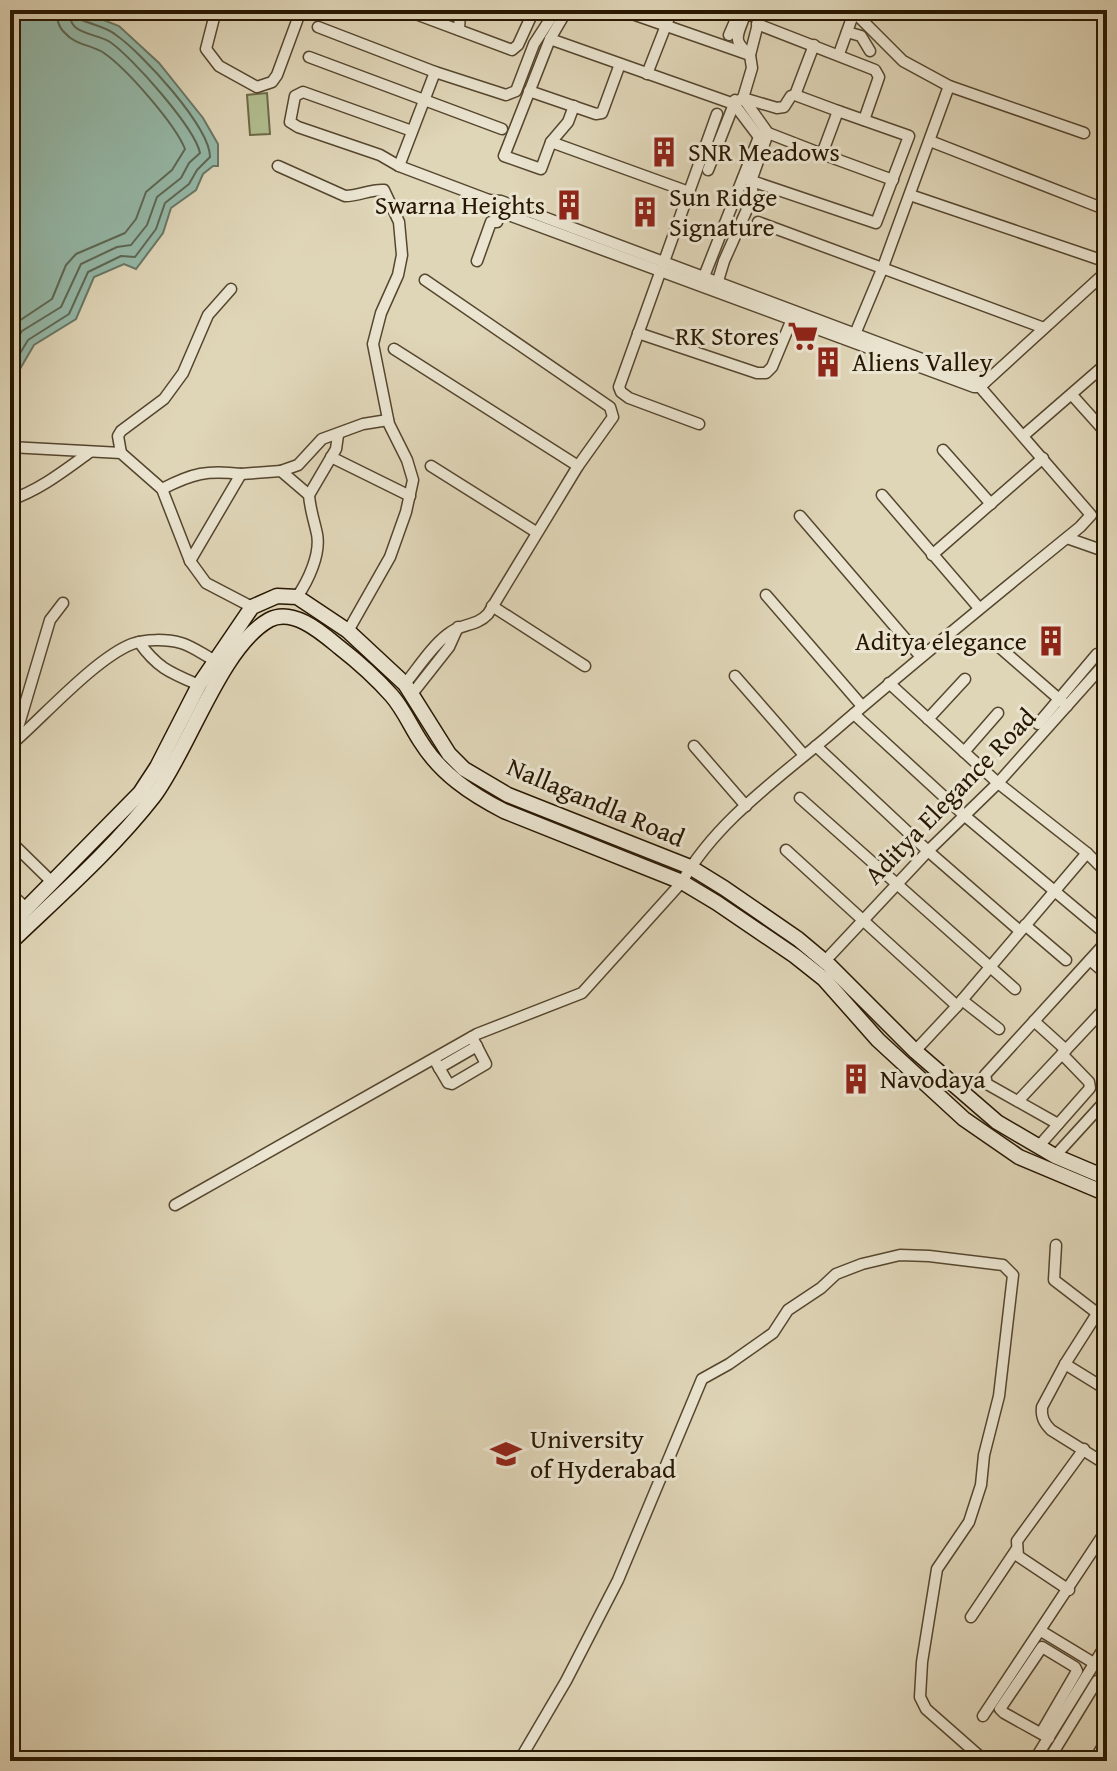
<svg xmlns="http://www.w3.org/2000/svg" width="1117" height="1771" font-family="'Gentium Book Plus',serif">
<rect width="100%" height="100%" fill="#dfd5b7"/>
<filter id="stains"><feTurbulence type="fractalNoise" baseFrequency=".0025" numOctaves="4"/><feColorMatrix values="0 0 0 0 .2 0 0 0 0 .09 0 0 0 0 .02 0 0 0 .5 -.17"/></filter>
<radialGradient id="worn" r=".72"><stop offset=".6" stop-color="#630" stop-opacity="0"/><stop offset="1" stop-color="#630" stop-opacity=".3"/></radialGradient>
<polygon fill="#b1bd8e" stroke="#6c6a48" stroke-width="2" points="267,93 270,134 250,135 247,95"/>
<polygon fill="#95b9a9" stroke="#697866" stroke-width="2" points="10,10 78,10 119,26 159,63 203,118 218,144 218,166 213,166 203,174 196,190 171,208 163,233 136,269 124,264 94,277 76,319 34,345 10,386"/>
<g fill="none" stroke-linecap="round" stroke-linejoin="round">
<g stroke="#5e6855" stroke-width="2">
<path d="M10,327L52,299L66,265L76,254L125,233L136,219L146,192L172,170L185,149C175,124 127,69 104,53C92,45 75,45 65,33C58,27 57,19 56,10"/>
<path d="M10,350L22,331L61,307L81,264L117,247L131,245L147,225L157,197L181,178L189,163L200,153C195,128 132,57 110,42C99,35 84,35 75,27C70,22 69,17 69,10"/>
<path d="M10,370L28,340L69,314L88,272L121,256L135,257L156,229L165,203L189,184L197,170L210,157C210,127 142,53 116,35C107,27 93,25 82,20L79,10"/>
</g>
<g stroke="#55462e" stroke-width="13">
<g id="street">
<polyline points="216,10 206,49 219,66 257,87 272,82 277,75 301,10"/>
<polyline points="405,10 512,50 518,45 534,10"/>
<polyline points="567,10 550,39 734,104"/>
<polyline points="621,10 750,55"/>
<polyline points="854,12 903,61 949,86 1084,133"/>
<polyline points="660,18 663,10"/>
<path d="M743,20C738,34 733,41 746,51"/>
<polyline points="757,24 875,70 879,77 864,120"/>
<polyline points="318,27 435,72 506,95 516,91 534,44 556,10"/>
<polyline points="459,30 460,10"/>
<polyline points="847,32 861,36 870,51"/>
<polyline points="729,35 739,12 759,18"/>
<polyline points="550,39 504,156 541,169 551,142 568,122 574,106"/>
<polyline points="839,54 853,15 852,10"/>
<polyline points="309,57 502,129"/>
<polyline points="647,74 672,10"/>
<polyline points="529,91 596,114 602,113 620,64"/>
<polyline points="795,95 814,45"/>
<polyline points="735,100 734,104 759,137"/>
<polyline points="412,131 303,92 295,96 290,122 298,127 380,155 399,166 489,200 501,201 970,377 979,377 985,382"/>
<polyline points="930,141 1102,208"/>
<polyline points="551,142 689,192"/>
<polyline points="822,154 893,180"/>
<path d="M278,166L345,196C360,196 370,189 384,190L399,222L402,255L398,275L381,313L373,344L389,424L407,460L413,480L406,512L390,557L348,631"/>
<polyline points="399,166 435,72"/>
<polyline points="708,170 734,104 743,98 777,108 784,107 791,96 795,95 838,111 822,154 768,133 743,98 752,68 750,55 761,12 757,10"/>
<polyline points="743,178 876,223 909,136 838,111"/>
<polyline points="910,195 1107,262"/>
<polyline points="758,222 1044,328"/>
<polyline points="477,261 491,222 497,222 501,212"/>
<polyline points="703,279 759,137 768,133"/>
<polyline points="717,284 724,261 753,196 751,181 768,133"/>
<polyline points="638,333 757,373 766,373 772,367 792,319"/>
<polyline points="855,334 883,267 949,86"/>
<polyline points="394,349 578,466"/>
<polyline points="981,386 1107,271"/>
<polyline points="1072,395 1107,434"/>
<polyline points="699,424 629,398 621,392 619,387 717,114"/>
<polyline points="1023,436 1107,363"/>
<polyline points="10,447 121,453 162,489 190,561 206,583 252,607"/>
<polyline points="943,450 991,504"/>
<polyline points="121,453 118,436 121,431 164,399 183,373 208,315 231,289"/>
<polyline points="331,457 410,496"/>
<polyline points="431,466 536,532"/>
<polyline points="281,471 298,465 322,439 363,424 388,420"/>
<path d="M241,474L281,471L309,495C310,509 314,520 317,534C321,554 308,581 297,597"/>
<path d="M162,489C193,473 207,470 241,474L190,561"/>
<polyline points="309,495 336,449 338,435"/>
<polyline points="882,495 979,608"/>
<path d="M10,500C40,490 65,470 90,452"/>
<polyline points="800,516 921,657"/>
<polyline points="1067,538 1107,552"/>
<polyline points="932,555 1043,458"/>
<polyline points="766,595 862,706"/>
<polyline points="492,606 585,666"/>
<path d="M139,642C157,668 171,673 199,685"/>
<polyline points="997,645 1067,706"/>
<polyline points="735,676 804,755"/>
<polyline points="889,683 998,783 1087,853"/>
<path d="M405,684C418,668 431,647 448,634C461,623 476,627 488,614L578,466L613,417L610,407L425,280"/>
<polyline points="412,694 449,647 458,627"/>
<polyline points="854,714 965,816 1101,930"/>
<polyline points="928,719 965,679"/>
<polyline points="1038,724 1097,654"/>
<polyline points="14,741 50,620 63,603"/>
<polyline points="694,746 746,806"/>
<polyline points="816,746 928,851 1020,931"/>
<path d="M10,751L13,743C44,716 96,658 132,644C145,639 167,639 181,643C192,646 204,655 214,660"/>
<polyline points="964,752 998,713"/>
<polyline points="800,798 1015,989"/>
<polyline points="10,841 52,882"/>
<polyline points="786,850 957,1006"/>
<polyline points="10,893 27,909"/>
<polyline points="1025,925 1066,960"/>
<polyline points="1090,960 1107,975"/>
<polyline points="825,961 928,851 998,783 1107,661"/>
<polyline points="962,1000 999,1029"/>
<polyline points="1034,1021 1066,1050"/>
<polyline points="915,1051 957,1006 1087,853 1107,873"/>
<polyline points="434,1059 448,1083 452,1084 486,1064 472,1037"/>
<polyline points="439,1068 477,1046"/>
<polyline points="1018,1101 1107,1006"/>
<polyline points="1058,1124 987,1084 985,1075 1107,941"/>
<polyline points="1038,1147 1090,1088 1089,1082 1062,1054"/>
<polyline points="1055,1156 1107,1099"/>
<path d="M175,1205L477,1034L582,993L682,882C715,823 776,780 827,737C910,665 995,596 1080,527L1091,515L980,387H974L514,217L501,212L489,200"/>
<polyline points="1056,1245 1054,1280 1097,1313"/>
<path d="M1107,1298L1065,1364L1042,1407C1041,1417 1044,1423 1051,1430L1107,1465"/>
<polyline points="1065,1364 1107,1390"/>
<polyline points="1069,1590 1018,1556 1017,1541 1084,1449"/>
<polyline points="971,1617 1016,1550"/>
<polyline points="1041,1631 1107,1671"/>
<polyline points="983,1716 1107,1529"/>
<polyline points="1041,1733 1077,1671 1075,1667 1042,1647 1000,1709 1004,1713 1049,1738"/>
<polyline points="519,1761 566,1681 618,1580 702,1379 729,1364 773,1333 788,1310 821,1288 836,1274 862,1264 900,1255 929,1256 1003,1265 1013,1275 999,1396 984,1455 981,1485 969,1522 937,1569 922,1662 920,1697 926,1709 985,1761"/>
<polyline points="1034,1761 1107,1643"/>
<polyline points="1048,1761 1097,1681 1107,1684"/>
<polyline points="1094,1761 1107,1739"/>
</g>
</g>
<g stroke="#271701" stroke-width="17">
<g id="secondary">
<polyline points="10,925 140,793 157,767 199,685 252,607 277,596 297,597 348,631 405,684 449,754 464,769 508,795 690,867 724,888 798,939 829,965 915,1051 997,1122 1055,1156 1107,1178"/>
<path d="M10,943C59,896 112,850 154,796C189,749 221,647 269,620C293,607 322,633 339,647C357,661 377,679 392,696C404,710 411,727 421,742C441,774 471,794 504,811L682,882L717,903L795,956L824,979L878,1040L964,1119L1019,1157L1107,1194"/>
</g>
</g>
<use href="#street" stroke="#eae4d0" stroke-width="10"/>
<use href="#secondary" stroke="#eae4d0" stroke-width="14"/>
</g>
<defs>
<g id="building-bare" transform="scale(2.4)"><path d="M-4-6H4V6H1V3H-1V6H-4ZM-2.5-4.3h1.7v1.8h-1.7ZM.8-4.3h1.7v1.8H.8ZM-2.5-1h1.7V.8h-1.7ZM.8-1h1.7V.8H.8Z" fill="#8f2418" stroke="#eae4d0" stroke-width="2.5" paint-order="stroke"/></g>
<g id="supermarket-bare" transform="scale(2.4)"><path d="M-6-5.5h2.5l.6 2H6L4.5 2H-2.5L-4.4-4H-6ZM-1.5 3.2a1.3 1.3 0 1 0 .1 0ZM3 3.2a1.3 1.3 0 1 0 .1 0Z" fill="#8f2418" stroke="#eae4d0" stroke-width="2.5" paint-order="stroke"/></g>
<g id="university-bare" transform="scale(2.4)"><path d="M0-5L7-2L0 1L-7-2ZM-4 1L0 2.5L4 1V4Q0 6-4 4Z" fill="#8f2418" stroke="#eae4d0" stroke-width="2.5" paint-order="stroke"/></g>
</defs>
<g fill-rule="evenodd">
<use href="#building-bare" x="664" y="152"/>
<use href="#building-bare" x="569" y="205"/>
<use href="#building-bare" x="645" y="212"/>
<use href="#supermarket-bare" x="803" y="336"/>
<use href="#building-bare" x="828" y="362"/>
<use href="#building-bare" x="1051" y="641"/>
<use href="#building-bare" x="856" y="1079"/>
<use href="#university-bare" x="506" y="1454"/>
</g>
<g text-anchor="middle" stroke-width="6" stroke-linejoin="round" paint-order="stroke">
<g font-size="26" fill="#271701" stroke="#eae4d0" text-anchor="start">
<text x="688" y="161">SNR Meadows</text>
<text x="669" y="206">Sun Ridge<tspan x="669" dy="30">Signature</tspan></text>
<text x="545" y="214" text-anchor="end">Swarna Heights</text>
<text x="779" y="345" text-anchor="end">RK Stores</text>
<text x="852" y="371">Aliens Valley</text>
<text x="1027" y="650" text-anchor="end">Aditya elegance</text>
<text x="880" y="1088">Navodaya</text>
<text x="530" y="1448">University<tspan x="530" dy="30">of Hyderabad</tspan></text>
</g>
<g font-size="26" fill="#271701" stroke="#eae4d0">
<text transform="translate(950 796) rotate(-46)" y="9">Aditya Elegance Road</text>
<text transform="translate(596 802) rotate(23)" y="9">Nallagandla Road</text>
</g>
</g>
<rect width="1117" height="1771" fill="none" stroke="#dfd5b7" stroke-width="40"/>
<rect x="12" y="12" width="1093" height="1747" fill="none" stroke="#271701" stroke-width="4"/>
<rect x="20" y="20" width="1077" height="1731" fill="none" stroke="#271701" stroke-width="2"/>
<rect width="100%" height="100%" filter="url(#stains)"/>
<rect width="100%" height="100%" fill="url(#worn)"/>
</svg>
